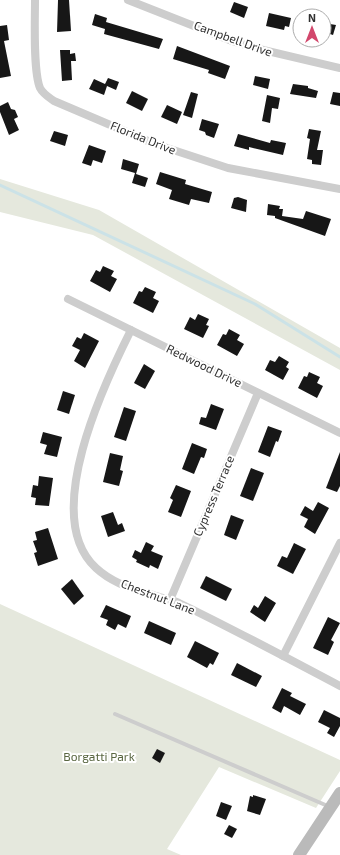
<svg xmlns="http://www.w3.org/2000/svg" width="340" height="855" font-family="'Exo 2',sans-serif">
<rect width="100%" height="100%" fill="#fff"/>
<g fill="#e5e8dd">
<polygon points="0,179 99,210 340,348 340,370 93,235 0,212"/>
<polygon points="0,604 340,760 340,771 316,808 219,767 167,849 181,855 0,855"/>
</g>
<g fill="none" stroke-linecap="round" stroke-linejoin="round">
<polyline stroke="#cbe2e7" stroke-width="3" points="0,185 255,304 340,357"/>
</g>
<g fill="#171717">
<polygon points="58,0 69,0 71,31 57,32"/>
<polygon points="234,2 248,7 244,18 230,12"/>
<polygon points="269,13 291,18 289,27 285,26 284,30 266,26"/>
<polygon points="95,14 107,18 106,22 163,39 159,49 104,34 105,29 92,25"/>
<polygon points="324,23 336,25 333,35 324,32"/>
<polygon points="7,25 9,40 4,41 11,76 0,78 0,26"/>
<polygon points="177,46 230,66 225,79 208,73 209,70 173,59"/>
<polygon points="60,50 70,50 70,54 75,53 76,61 71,61 72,80 62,81"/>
<polygon points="255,76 270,79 268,89 253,85"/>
<polygon points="108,78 119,82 116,90 107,86 104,95 89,89 94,79 105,84"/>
<polygon points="293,84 308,86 308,88 318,91 316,98 290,94"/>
<polygon points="132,91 148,99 142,111 126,103"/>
<polygon points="191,92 198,94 192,118 183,115"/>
<polygon points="333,92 340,93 340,106 330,104"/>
<polygon points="267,95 280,98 278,109 272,108 270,123 262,121"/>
<polygon points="8,102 11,109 15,110 18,117 14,119 19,130 9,135 0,112 0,106"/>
<polygon points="167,105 182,112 177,124 161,117"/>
<polygon points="202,119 219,124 214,138 206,135 205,132 199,130"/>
<polygon points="309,129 321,131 317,150 323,150 321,165 312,164 312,160 307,159 310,139 307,138"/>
<polygon points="54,131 68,135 65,146 50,141"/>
<polygon points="238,134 270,143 271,140 286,143 283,155 249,147 249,150 234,146"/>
<polygon points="89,145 106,151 102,163 93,160 91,166 82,163"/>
<polygon points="123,159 139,164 136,174 148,178 145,187 132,183 135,173 121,169"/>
<polygon points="160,172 186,180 185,184 212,192 209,203 191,199 189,205 169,199 172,190 156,184"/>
<polygon points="238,197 247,200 246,212 231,208 234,198"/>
<polygon points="268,204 280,206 279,209 283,209 282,216 303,219 306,211 331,219 325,236 275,218 275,216 267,215"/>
<polygon points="103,266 114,271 111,276 117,279 110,292 90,281 96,270 100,272"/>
<polygon points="145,287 156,292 153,298 159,301 153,313 133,303 139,291 142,292"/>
<polygon points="198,314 209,319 206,325 209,326 203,338 184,329 190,317 195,320"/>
<polygon points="229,329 240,335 237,340 244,344 237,356 217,345 223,334 226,335"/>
<polygon points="84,333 99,341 85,368 74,361 80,350 72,346 77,337 81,339"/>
<polygon points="279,356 289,362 286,367 289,369 283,380 265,370 270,360 275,362"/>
<polygon points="144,364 155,371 145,389 134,383"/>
<polygon points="309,372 320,377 317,383 323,386 317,398 298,388 304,376 307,377"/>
<polygon points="63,391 75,395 69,414 57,410"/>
<polygon points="211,404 224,409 216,430 199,424 201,417 206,418"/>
<polygon points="124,407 136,411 126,441 114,437"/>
<polygon points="268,426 282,431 278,442 276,441 270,457 258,452"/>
<polygon points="43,432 62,437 57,457 44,454 47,445 40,443"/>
<polygon points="192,443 207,449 204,458 201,457 194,474 182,469"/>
<polygon points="340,452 340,486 337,492 326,488"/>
<polygon points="110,453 123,456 120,470 123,471 119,486 103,482"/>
<polygon points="251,468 264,473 253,501 240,496"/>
<polygon points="39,476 53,478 49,506 35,505 36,498 31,497 33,485 38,486"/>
<polygon points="176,485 191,491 181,517 168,512 173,500 170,498"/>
<polygon points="318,502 329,508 315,534 304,527 308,519 300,515 305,506 313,511"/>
<polygon points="113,512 118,525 122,523 125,531 108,537 101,516"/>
<polygon points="231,515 244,520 236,540 224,535"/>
<polygon points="48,528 58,559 38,566 34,553 37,552 33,541 37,540 35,532"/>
<polygon points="146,542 154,546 151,551 163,556 158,569 150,565 149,568 136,562 137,560 132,557 135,550 141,553"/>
<polygon points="294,543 306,549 293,574 277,566 282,556 287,558"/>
<polygon points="206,576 232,589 226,601 200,588"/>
<polygon points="72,579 84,596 74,605 61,589"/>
<polygon points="265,596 276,603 265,622 250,612 254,605 258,608"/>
<polygon points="106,605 131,616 126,628 118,624 115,630 106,625 108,620 100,617"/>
<polygon points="328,617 340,623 331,640 334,642 328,655 313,648"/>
<polygon points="149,621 176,633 171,645 144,633"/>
<polygon points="195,641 219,653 213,665 210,663 207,668 187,657"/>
<polygon points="237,663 262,676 256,687 231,675"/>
<polygon points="282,688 292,693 290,696 306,704 300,715 284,706 281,713 272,708"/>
<polygon points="324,710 340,718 340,726 334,737 327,733 330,728 318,722"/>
<polygon points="157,749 165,753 160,763 152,758"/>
<polygon points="253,795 266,799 260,815 247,811 250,796 253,797"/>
<polygon points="221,802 232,806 226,820 216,816"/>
<polygon points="229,825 237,829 232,838 224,834"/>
</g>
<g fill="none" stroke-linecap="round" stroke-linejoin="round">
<polyline stroke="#cdcdcd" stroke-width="4" points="115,714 330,807"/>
<g stroke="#cdcdcd" stroke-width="8">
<path d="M35,0C35,21 33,71 40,88C43,94 50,98 54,101L155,144L228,168L340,189"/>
<polyline points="128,0 232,41 259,49 340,68"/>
<polyline points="68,299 340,433"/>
<path d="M131,330C104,384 40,517 96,568C111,582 133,590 153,595C161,598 170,599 179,603C233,629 287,658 340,686"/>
<polyline points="170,600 258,393"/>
<polyline points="283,656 340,543"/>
</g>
<polyline stroke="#bababa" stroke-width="12" points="299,855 340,793"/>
</g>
<g text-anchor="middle" stroke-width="4" stroke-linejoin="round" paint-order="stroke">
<g font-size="12" fill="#303030" stroke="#fff">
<text transform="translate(233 39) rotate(20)" y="4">Campbell Drive</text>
<text transform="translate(143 138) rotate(22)" y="4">Florida Drive</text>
<text transform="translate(204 366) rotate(26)" y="4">Redwood Drive</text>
<text transform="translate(214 496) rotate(-67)" y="4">Cypress Terrace</text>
<text transform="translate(158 597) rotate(21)" y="4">Chestnut Lane</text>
</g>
<g font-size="12" fill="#5a6742" stroke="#fff">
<text x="99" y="761">Borgatti Park</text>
</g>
</g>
<g transform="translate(312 28)"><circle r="19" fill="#ffffff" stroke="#acacac"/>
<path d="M0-3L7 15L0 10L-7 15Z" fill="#d2476c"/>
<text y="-6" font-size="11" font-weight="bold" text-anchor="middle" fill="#303030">N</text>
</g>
</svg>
